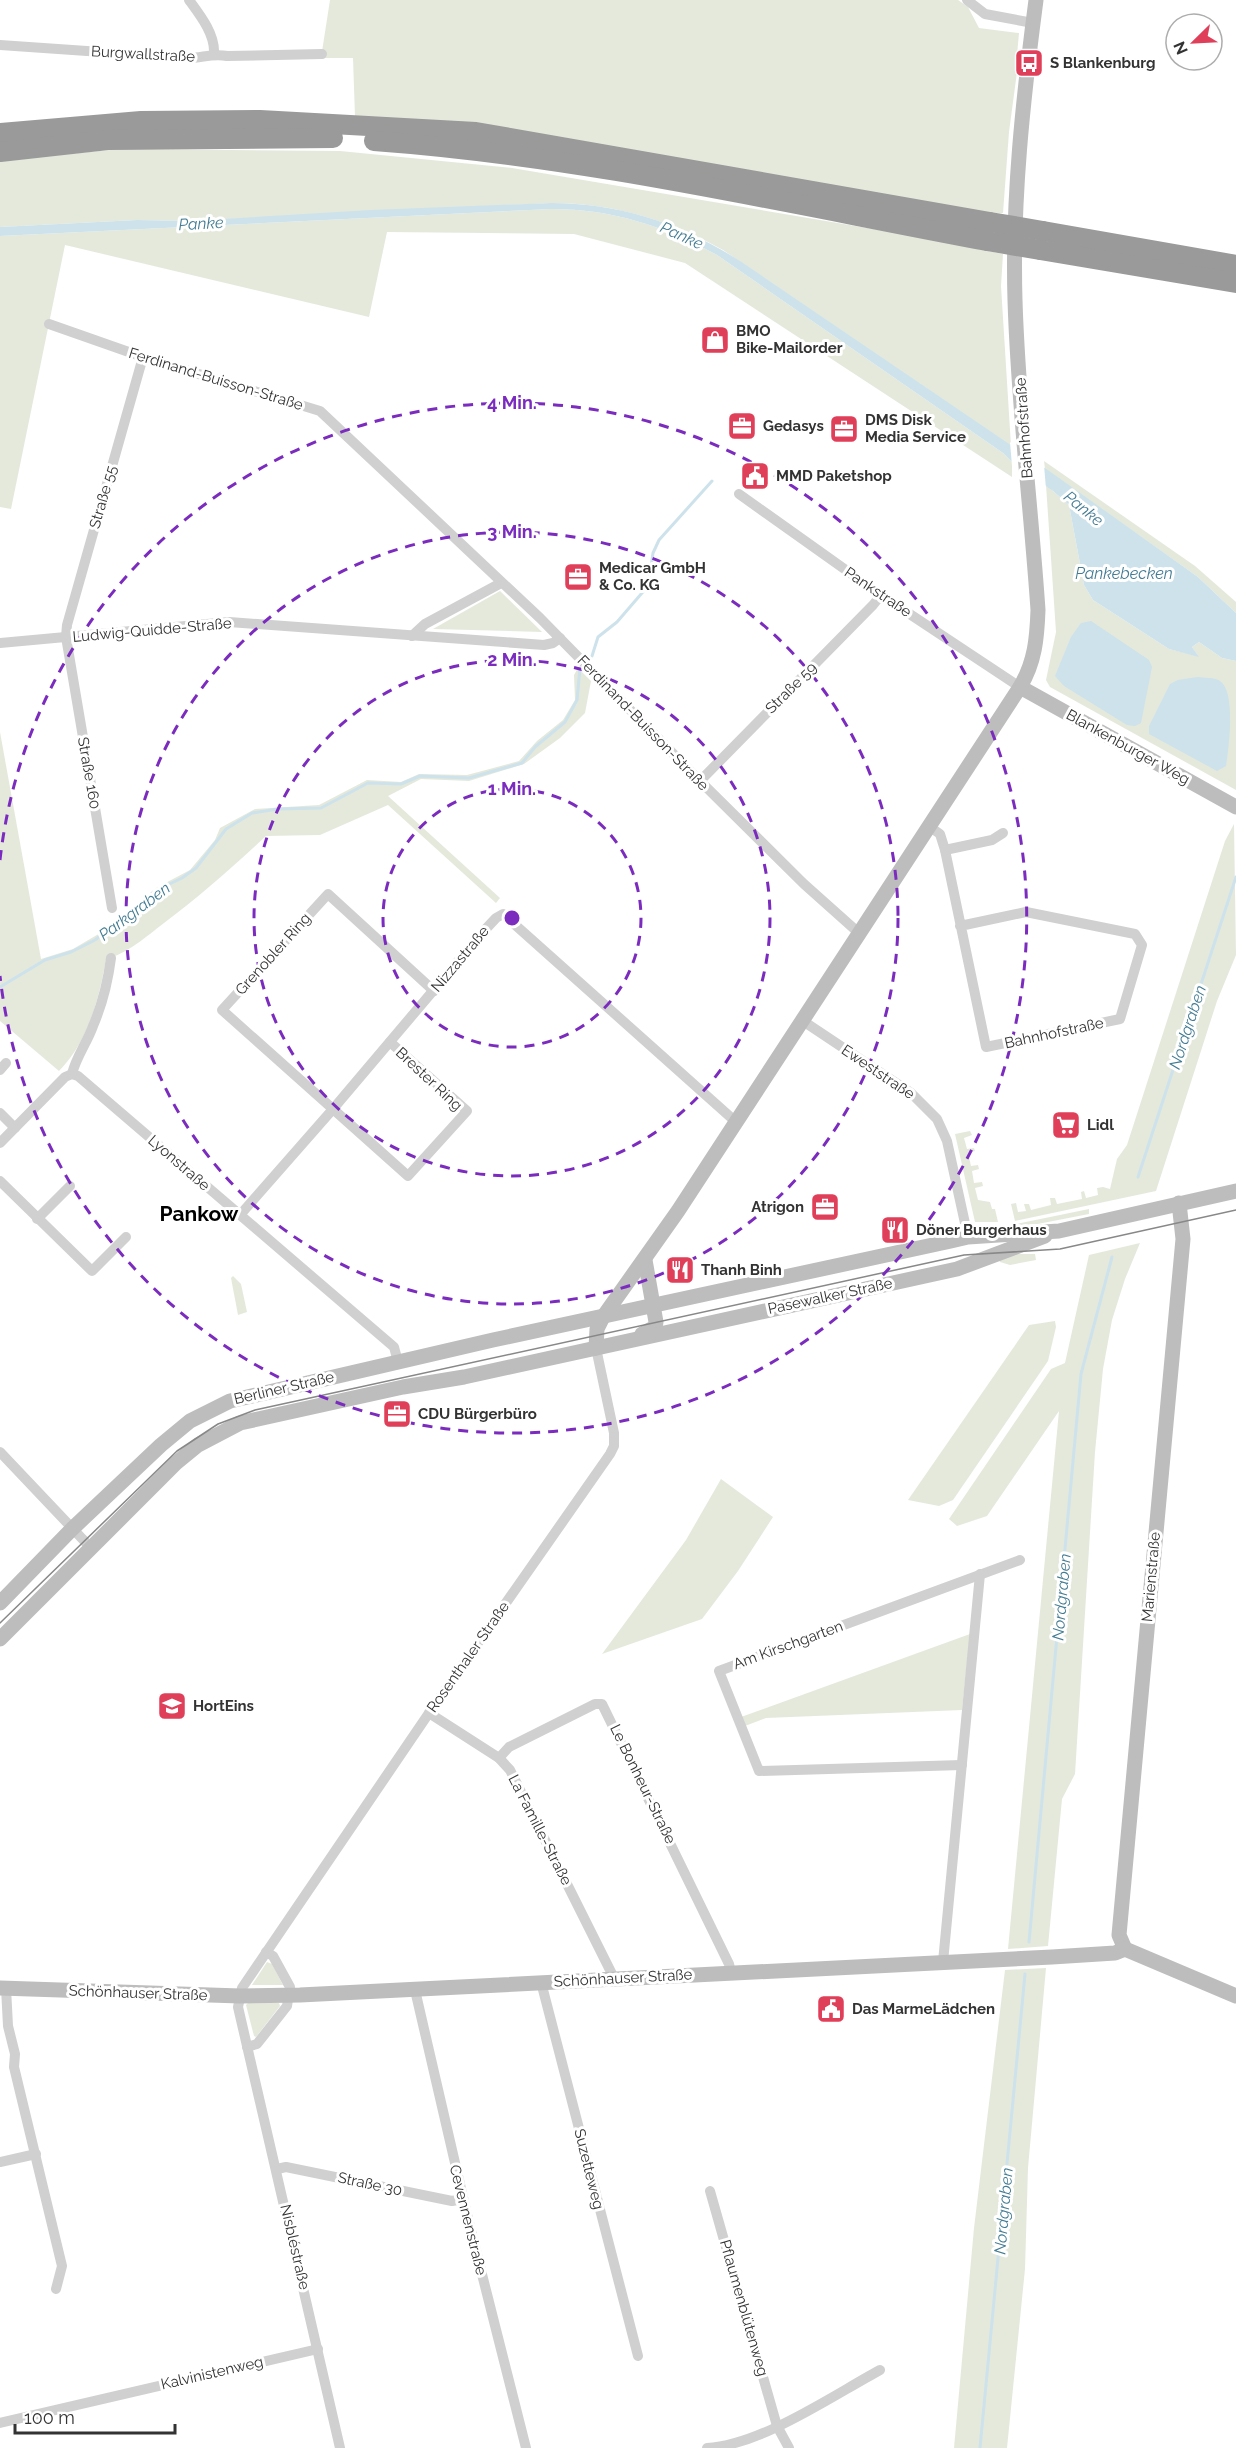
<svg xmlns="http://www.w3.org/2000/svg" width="1236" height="2448" font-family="Raleway,sans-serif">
<rect width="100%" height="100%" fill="#fff"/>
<g fill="#e4e9dc">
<polygon points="330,0 958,0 968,7 979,28 1019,33 1017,55 1019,57 1009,132 1003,213 987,214 355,117 353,58 321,58"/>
<path d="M122,149L340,151L512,168L909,235L1003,254L1001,286L1011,446L723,250C669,220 613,203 551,203L190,221L137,220L0,227V160Z"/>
<path d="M551,209C612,209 664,226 717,255L1003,453L1012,462V477L685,263L574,234L387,232L369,317L65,245L11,509L0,507V236Z"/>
<polygon points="1044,461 1195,566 1236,602 1236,613 1198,577 1045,469"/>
<polygon points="1046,485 1069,505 1084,585 1093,600 1169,649 1198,656 1192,647 1199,642 1222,658 1236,661 1236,790 1050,687 1046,680 1056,632"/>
<polygon points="500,591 542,632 433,629"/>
<path d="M578,668L591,681L585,713L560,738L524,764L469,781L421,779L388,796L500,898L496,903L388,805L320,835L266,836C233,867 200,896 164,923C147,936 127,954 106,959C99,999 88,1042 59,1071L0,1021V732L41,959L73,949L136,912L141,900L156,888L190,870L215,840L220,828L255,809L319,805L367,780L401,782L419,774L467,775L519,761L537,741L563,720L575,700L574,675Z"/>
<polygon points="1234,824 1236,955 1217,1001 1156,1191 1015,1221 1011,1204 1016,1203 1018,1212 1026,1211 1024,1204 1029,1204 1031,1210 1051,1205 1050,1198 1055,1198 1057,1204 1082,1199 1081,1192 1084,1191 1086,1198 1098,1195 1097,1188 1103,1187 1110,1189 1117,1159 1127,1145 1225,841"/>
<polygon points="970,1131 972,1135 964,1138 967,1149 974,1148 975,1151 968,1153 971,1166 978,1165 979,1169 972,1171 974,1183 982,1182 983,1186 975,1188 978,1200 990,1202 992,1209 995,1209 998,1222 975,1222 955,1134"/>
<polygon points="1089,1209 1089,1214 1017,1228 1016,1224"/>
<polygon points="1140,1243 1125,1279 1112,1320 1103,1369 1095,1452 1075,1774 1062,1799 1048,1946 1008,1949 1059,1411 987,1516 957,1526 949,1519 1051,1369 1065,1363 1089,1255"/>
<polygon points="1012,1254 1035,1254 1036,1260 1010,1265 1000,1262 999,1259"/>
<polygon points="233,1276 241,1284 247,1312 238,1315 231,1278"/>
<polygon points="1055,1321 1056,1327 1048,1361 953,1500 939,1506 908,1500 1029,1325"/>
<polygon points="721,1479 773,1517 738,1571 702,1619 602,1654 686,1540"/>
<polygon points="970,1634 962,1710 766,1718 745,1726 741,1717"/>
<polygon points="267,1962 272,1964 283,1985 252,1985"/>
<polygon points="1046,1968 1028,2168 1025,2269 1007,2448 954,2448 974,2228 1005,1970"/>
<polygon points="248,2003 279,2003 280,2006 256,2037 254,2036 246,2005"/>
</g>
<g fill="#cde2eb">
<path d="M551,203C620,203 682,224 740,261L1052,473L1198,577L1236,613V661L1222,658L1199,642L1192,647L1199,657L1169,649L1093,600L1084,585L1069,505L1053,491L1012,462L1003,453L717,255C664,226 612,209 551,209L0,236V227L137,220L190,221L371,210Z"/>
<polygon points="1091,621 1149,660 1152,667 1141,723 1135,726 1127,725 1064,686 1055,676 1071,637 1081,623"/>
<path d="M1197,677C1204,678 1214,677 1220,681C1236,692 1229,746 1226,766L1217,771L1149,734V726L1170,684L1178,680Z"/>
</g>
<polygon fill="#fff" points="1010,442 1044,465 1046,489 1012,466"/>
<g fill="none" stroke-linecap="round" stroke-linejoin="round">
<g stroke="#cde2eb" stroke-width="3">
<polyline points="592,656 598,637 617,622 648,586 653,553 659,540 712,481"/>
<polyline points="0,987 45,960 71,952 95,940 105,932 139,912 142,902 157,890 182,878 196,868 226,829 252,813 278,809 321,808 368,783 401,784 420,776 469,778 522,763 535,747 565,722 577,700 580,668"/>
<polyline points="1138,1177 1236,877"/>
<polyline points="1029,1942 1081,1374 1112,1257"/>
<polyline points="980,2448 1025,1974"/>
</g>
<g stroke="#d0d0d0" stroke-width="10">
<path d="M189,0C200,15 215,34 214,53"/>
<polyline points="967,0 985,14 1033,23"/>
<path d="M0,45L188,58C202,58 213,53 227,56L322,54"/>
<polyline points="49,324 143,357 320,411 540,618 700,781 804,884 860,934"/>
<polyline points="739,494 881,595 1020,687"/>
<polyline points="412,636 425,624 501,583"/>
<polyline points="0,643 229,622 544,645 553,643 560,638"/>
<polyline points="700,781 873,605 881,595"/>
<polyline points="930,827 940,834 945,850 986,1047 1120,1019 1142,945 1135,934 1026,912 960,926"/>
<polyline points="945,850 992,840 1003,833"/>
<polyline points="112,908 66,637 67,625 143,357"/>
<polyline points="803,1021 911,1093 937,1119 947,1141 968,1237"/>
<polyline points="390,1042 467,1111 408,1176 222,1010 328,894 434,991"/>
<polyline points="0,1070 6,1063"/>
<polyline points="72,1074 78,1076 394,1347 398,1362"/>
<path d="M72,1074C76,1057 87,1043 93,1026C102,1005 108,981 111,958"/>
<polyline points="0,1113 15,1128"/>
<polyline points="0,1143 65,1077 72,1074"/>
<polyline points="0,1181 92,1271 126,1237"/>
<polyline points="240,1215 333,1109 482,933 496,918 503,914 736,1122"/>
<polyline points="37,1219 70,1186"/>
<polyline points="0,1452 91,1548"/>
<polyline points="429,1713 499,1758 510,1770 614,1978"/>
<polyline points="499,1758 509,1747 595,1704 602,1704 729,1964 731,1972"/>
<polyline points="962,1765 759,1771 719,1671 1020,1560"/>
<polyline points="943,1962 980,1574"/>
<polyline points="541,1982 638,2356"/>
<polyline points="6,1988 8,2026 15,2054 14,2067 62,2266 56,2289"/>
<polyline points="415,1990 468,2219 526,2448"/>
<polyline points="247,2047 257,2044 287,2006 290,1987 273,1956 266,1952"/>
<polyline points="0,2162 36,2154"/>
<polyline points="277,2169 286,2167 452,2201 463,2199"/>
<polyline points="710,2191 777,2426 789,2448"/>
<polyline points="0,2423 318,2349"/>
<polyline points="340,2448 238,2007 242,1988 429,1713 610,1454 614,1446 614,1433 596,1348"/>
<path d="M707,2448C761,2445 832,2396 880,2370"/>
</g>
<g stroke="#bdbdbd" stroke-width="15">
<polyline points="1020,687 1236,807"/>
<polyline points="642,1334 655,1327 656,1322 645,1260"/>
<path d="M596,1348L597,1329L603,1317L678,1211L1020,687C1035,662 1037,638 1038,610C1031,507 1018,404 1015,300C1012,200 1023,99 1036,0"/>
<polyline points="0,1603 72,1529 161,1445 190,1421 230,1401 493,1340 951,1241 968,1237 1059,1231 1236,1191"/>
<polyline points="0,1639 176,1463 198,1445 240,1423 403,1387 464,1377 957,1269 1045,1236"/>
<polyline points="1125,1949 1119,1935 1183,1239 1179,1203"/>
<polyline points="1125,1949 1236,1996"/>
<polyline points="0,1988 240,1996 300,1995 1052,1957 1115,1953 1125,1949"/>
</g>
<g stroke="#9a9a9a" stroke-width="20">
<polyline points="0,133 141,121 260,120 476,132 990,222"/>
<path d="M374,141C581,156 784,203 987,241"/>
<polyline points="0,152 108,140 333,138"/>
<polyline points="1043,231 1236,265"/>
<polyline points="1040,250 1236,283"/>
</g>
<polyline stroke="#888" stroke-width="1.5" points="0,1623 177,1451 218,1424 255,1410 964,1255 1060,1249 1236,1210"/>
<g stroke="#9a9a9a" stroke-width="20">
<polyline points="990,222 1043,231"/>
<polyline points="987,241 1040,250"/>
</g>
</g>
<g fill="none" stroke="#7b2cbf" stroke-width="3" stroke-dasharray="10 8">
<circle cx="512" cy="918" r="129"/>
<circle cx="512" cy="918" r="258"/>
<circle cx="512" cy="918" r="386"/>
<path d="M0 860A515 515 0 1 1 0 976"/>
</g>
<defs>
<g id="bus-square" transform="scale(1.5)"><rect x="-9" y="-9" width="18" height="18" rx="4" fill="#e03f59" stroke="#fff"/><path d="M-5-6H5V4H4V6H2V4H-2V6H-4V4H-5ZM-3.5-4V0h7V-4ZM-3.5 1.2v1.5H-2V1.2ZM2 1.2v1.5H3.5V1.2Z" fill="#fff"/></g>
<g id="shop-square" transform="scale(1.5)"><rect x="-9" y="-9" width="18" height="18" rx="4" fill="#e03f59" stroke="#fff"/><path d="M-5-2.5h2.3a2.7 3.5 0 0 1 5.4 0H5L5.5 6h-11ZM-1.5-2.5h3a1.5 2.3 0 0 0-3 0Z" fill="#fff"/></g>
<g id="office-square" transform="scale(1.5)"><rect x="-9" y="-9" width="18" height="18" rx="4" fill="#e03f59" stroke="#fff"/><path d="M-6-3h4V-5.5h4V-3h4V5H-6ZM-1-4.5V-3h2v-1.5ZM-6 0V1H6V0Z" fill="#fff"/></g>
<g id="civic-square" transform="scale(1.5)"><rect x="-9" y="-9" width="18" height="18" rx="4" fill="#e03f59" stroke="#fff"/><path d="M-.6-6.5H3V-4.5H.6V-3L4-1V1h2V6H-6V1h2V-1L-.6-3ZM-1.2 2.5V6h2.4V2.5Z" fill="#fff"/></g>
<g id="supermarket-square" transform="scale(1.5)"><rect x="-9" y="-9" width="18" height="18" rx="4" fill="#e03f59" stroke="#fff"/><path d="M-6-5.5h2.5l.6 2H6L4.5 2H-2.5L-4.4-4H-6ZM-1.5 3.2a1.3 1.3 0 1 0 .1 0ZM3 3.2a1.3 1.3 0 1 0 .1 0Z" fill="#fff"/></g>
<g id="restaurant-square" transform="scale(1.5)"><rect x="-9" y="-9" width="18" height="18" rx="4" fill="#e03f59" stroke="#fff"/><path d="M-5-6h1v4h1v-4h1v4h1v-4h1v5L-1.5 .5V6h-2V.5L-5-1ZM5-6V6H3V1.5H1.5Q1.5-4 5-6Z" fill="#fff"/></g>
<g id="school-square" transform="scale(1.5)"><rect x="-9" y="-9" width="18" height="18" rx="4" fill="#e03f59" stroke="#fff"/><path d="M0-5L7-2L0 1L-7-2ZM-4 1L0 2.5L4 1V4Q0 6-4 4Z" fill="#fff"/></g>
</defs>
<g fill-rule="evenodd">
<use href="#bus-square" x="1029" y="63"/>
<use href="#shop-square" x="715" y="340"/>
<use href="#office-square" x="742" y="426"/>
<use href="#office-square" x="844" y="429"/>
<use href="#civic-square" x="755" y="476"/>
<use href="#office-square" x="578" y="577"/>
<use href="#supermarket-square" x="1066" y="1125"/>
<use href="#office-square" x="825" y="1207"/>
<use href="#restaurant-square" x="895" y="1230"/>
<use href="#restaurant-square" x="680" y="1270"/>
<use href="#office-square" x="397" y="1414"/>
<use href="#school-square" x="172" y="1706"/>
<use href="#civic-square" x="831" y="2009"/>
</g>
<g text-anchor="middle" stroke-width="6" stroke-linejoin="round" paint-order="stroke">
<g font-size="15" fill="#333" stroke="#fff">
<text transform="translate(143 54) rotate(3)" y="5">Burgwallstraße</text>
<text transform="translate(216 379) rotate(17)" y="5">Ferdinand-Buisson-Straße</text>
<text transform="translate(1024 428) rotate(-94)" y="5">Bahnhofstraße</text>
<text transform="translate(103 497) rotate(-74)" y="5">Straße 55</text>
<text transform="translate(878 592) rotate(34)" y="5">Pankstraße</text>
<text transform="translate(152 630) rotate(-5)" y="5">Ludwig-Quidde-Straße</text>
<text transform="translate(791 688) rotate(-45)" y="5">Straße 59</text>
<text transform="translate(643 723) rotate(46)" y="5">Ferdinand-Buisson-Straße</text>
<text transform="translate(1128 747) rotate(29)" y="5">Blankenburger Weg</text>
<text transform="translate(89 773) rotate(80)" y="5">Straße 160</text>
<text transform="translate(273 954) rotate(-48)" y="5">Grenobler Ring</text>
<text transform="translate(460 959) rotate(-50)" y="5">Nizzastraße</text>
<text transform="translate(1054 1033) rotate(-12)" y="5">Bahnhofstraße</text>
<text transform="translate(878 1072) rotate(34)" y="5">Eweststraße</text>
<text transform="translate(429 1079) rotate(43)" y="5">Brester Ring</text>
<text transform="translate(179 1163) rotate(41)" y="5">Lyonstraße</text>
<text transform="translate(830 1296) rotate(-12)" y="5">Pasewalker Straße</text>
<text transform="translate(284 1388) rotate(-13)" y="5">Berliner Straße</text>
<text transform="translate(1151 1577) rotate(-85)" y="5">Marienstraße</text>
<text transform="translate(788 1645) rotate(-20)" y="5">Am Kirschgarten</text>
<text transform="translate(468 1657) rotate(-55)" y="5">Rosenthaler Straße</text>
<text transform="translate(643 1784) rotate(64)" y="5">Le Bonheur-Straße</text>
<text transform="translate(540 1830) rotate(63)" y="5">La Famille-Straße</text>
<text transform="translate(623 1978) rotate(-3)" y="5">Schönhauser Straße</text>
<text transform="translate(138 1993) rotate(2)" y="5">Schönhauser Straße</text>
<text transform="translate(589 2169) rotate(76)" y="5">Suzetteweg</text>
<text transform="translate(370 2184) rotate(12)" y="5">Straße 30</text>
<text transform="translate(468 2220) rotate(76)" y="5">Cevennenstraße</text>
<text transform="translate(295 2247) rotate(77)" y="5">Nisbléstraße</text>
<text transform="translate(744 2308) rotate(74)" y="5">Pflaumenblütenweg</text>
<text transform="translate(212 2373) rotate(-13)" y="5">Kalvinistenweg</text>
</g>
<g font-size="15" font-weight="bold" fill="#333" stroke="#fff" text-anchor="start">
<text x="1050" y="68">S Blankenburg</text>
<text x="736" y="336">BMO<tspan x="736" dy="17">Bike-Mailorder</tspan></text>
<text x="865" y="425">DMS Disk<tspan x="865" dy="17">Media Service</tspan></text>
<text x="763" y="431">Gedasys</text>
<text x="776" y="481">MMD Paketshop</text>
<text x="599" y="573">Medicar GmbH<tspan x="599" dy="17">&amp; Co. KG</tspan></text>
<text x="1087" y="1130">Lidl</text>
<text x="804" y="1212" text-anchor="end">Atrigon</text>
<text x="916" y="1235">Döner Burgerhaus</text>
<text x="701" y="1275">Thanh Binh</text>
<text x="418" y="1419">CDU Bürgerbüro</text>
<text x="193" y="1711">HortEins</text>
<text x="852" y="2014">Das MarmeLädchen</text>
</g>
<g font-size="16" font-style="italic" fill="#427b93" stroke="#fff">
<text transform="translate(201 223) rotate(-3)" y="6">Panke</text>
<text transform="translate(682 235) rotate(24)" y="6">Panke</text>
<text transform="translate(1084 508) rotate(39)" y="6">Panke</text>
<text x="1124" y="579">Pankebecken</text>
<text transform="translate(134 911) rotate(-37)" y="6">Parkgraben</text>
<text transform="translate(1187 1027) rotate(-72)" y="6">Nordgraben</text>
<text transform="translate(1061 1597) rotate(-85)" y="6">Nordgraben</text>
<text transform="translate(1003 2211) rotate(-85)" y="6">Nordgraben</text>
</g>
<g font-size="21" font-weight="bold" fill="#000" stroke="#fff">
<text x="199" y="1221">Pankow</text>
</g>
</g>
<circle cx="512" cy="918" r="9" fill="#7b2cbf" stroke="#fff" stroke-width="3"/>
<g font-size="18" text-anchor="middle" font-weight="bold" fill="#7b2cbf" stroke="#fff" stroke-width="6" stroke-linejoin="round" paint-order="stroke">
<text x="512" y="409">4 Min.</text>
<text x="512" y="538">3 Min.</text>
<text x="512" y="666">2 Min.</text>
<text x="512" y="795">1 Min.</text>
</g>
<g transform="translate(1194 42) rotate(246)"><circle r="28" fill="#ffffff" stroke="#adadad" stroke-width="1.5"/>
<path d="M0-4.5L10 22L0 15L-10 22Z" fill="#e03f59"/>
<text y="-9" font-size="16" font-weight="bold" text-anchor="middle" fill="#333333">N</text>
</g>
<path d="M15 2424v9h160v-9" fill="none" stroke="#333333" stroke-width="3"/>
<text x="24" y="2424" font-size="18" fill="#333333" stroke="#ffffff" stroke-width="4.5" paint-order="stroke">100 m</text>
</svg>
